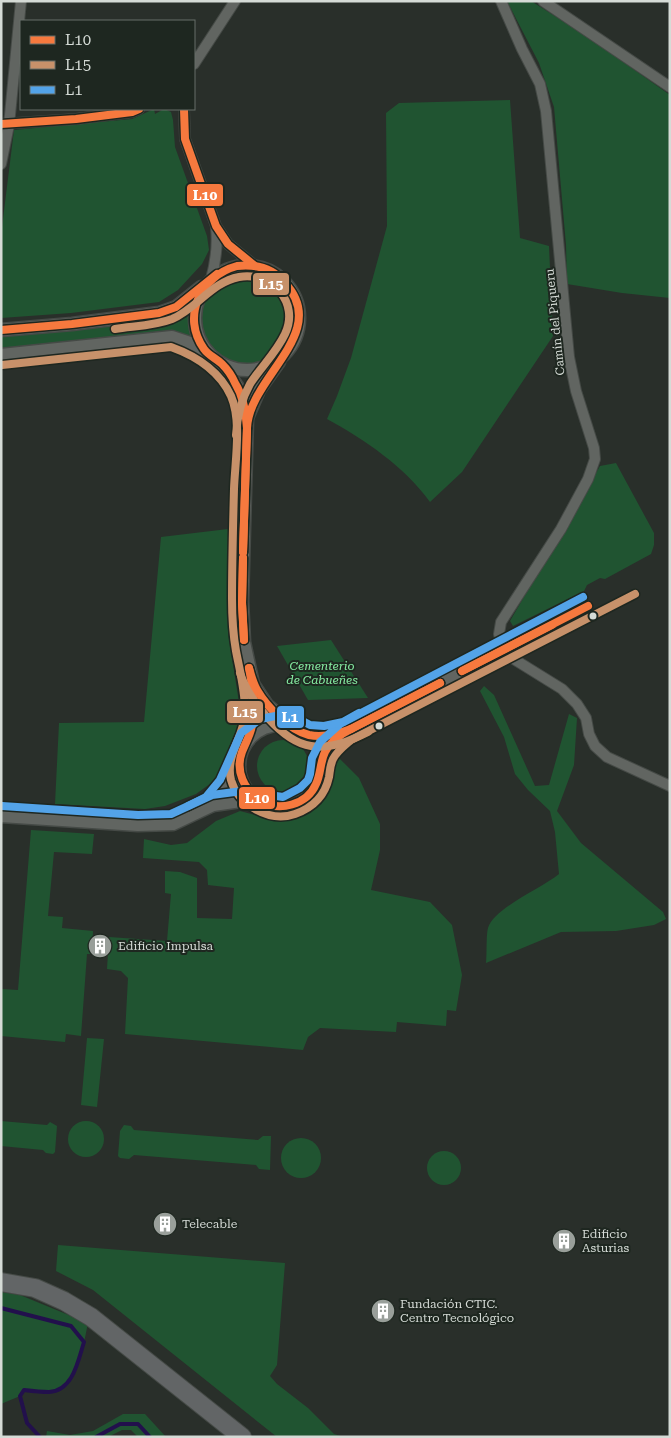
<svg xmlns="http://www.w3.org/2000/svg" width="671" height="1438" font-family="'Roboto Serif',serif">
<rect width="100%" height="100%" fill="#292f2a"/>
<g fill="#205431">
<polygon points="507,1 531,1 585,35 670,95 670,298 622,293 567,284 566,245 554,107 539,63"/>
<path d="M510,100L520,238L549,246L553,336L462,472L430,502C404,466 365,440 327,419L337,396L351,358L387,226L386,113L399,103Z"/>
<polygon points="154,109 155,114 164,109 171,112 173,120 175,147 207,236 209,250 202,264 178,290 159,302 71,313 1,318 1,235 14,130 132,119"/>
<path d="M235,266C245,266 255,265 265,268C303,282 312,336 278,360C273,363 267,368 261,369C233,375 212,356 188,345C183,342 176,338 171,337C154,336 135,341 118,343C79,347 40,351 1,355V330L176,307L219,273Z"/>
<polygon points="616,463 654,533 654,545 651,554 605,579 600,578 587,585 584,591 513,626 510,621 600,466"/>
<polygon points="228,529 228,633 241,715 237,734 232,745 230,756 224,769 214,781 196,794 165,806 145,809 55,804 59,723 144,722 161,537"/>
<polygon points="331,640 368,698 308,700 277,646"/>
<path d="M484,686L494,695L535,786L549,785L569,714L577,718L574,765L557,811L581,843L663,912L666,919L654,925L616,931L561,932L486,963C487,953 486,935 488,928C494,908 542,888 559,874L555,832L550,811L528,790L515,774L504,737L480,691Z"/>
<circle cx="283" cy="766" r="26"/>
<polygon points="338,757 359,778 380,824 380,850 371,890 430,902 452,925 462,975 456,1011 447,1010 446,1026 397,1022 396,1032 320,1028 308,1037 303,1050 125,1034 128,978 121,971 107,969 109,937 167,941 171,894 165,893 165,871 180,872 197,878 197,918 232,919 234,888 208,885 207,870 199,862 143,858 144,839 171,845 187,843 216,821 240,811 259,816 286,818 311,809 327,792"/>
<polygon points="31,830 94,834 92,854 54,852 48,916 63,917 62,928 93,931 92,954 87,954 81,1036 66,1034 65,1042 1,1036 1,989 18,990"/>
<polygon points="87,1038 104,1039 97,1107 81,1105"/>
<polygon points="1,1121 47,1125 50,1122 57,1126 55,1152 53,1154 46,1153 43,1150 1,1146"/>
<circle cx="86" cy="1139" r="18"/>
<polygon points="124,1125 131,1126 134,1130 258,1140 263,1136 271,1136 270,1170 259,1169 256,1165 134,1155 129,1159 120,1158 118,1156 120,1131"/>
<circle cx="301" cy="1158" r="20"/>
<circle cx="444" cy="1168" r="17"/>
<polygon points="58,1245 285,1263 277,1365 270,1376 277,1384 308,1408 334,1434 344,1437 277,1437 93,1290 56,1271"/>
<path d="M1,1292L20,1295L88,1323C83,1346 79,1385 52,1392C44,1394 33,1391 24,1390L20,1396L1,1404Z"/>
<polygon points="123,1414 145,1414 166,1437 138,1437 131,1430 122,1430 108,1437 46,1437 47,1431 70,1435 93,1431"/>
</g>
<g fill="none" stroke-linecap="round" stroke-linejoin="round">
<g stroke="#22104c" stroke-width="4">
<path d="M1,1308L71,1326L84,1342C78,1361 73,1391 49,1392C41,1392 32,1391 24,1390L20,1396L27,1423L40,1437"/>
<polyline points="96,1437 120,1424 138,1424 150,1437"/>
</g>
<g stroke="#454a46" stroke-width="12">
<g id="minor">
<polyline points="501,1 522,49 540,84 546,111 569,357 576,391 594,448 595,459 588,479 561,529 501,622 499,634 503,650 512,658 562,689 577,704 586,718 589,734 595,746 607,757 670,786"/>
<polyline points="543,1 670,87"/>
<polyline points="194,64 235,1"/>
<polyline points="184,109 185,139 216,226 228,244 255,266"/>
<polyline points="1,124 76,119 132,112 139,109"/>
<polyline points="1,164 9,125 21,1"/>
<path d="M211,279C216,261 218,246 216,227"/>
<polyline points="307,735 325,736 345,732"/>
<polyline points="321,761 329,747 346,732 503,650"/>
</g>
</g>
<g stroke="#454a46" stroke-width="15">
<g id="tertiary">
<circle cx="247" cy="318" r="52"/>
<polyline points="1,330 72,324 159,313 176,307 201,287"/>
<polyline points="1,355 172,337 190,343 204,352"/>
<polyline points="222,364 239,389 247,418 242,601 244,642 253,684 255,717 249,739"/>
<polyline points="247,418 259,390 279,362"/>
<polyline points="253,684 267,705 294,727"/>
<circle cx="280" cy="766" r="41"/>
<polyline points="213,805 228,785 239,764"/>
<polyline points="1,816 138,825 173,824 213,805 241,801 270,806"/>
</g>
</g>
<g stroke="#454a46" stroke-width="20">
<polyline id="trunk" points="1,1282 35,1288 64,1301 91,1317 242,1437"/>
</g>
<use href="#minor" stroke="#616561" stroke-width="10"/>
<use href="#tertiary" stroke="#616561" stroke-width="12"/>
<use href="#trunk" stroke="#626566" stroke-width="18"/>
<g stroke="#1e2720" stroke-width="11">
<g id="bus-1">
<polyline points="184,109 185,139 216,226 228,244 255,266"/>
<polyline points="1,124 76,119 132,112 139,109"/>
<path d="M237,266C255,264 273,268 285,283C331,333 249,377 247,428C246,412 243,396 235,383C232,376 227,369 222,364C216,358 209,356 204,349C181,317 200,276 237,266Z"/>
<polyline points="1,330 72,324 159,313 176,307 217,274"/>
<polyline points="243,552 247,428"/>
<polyline points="243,552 247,428"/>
<polyline points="243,558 242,604 244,640"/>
<polyline points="243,558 242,602 244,640"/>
<path d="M249,668C251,675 253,683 257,690C267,707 289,730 309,735C323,738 338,734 351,729"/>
<path d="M249,668C252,685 256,703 253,720C252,733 246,741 242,752C235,771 244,790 261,801C279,812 307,805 316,784C321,774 320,762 325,752C330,742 341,734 351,729"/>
<polyline points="462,671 588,606"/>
<polyline points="462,671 552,625"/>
<polyline points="351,729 440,683"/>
<polyline points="351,729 440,683"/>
</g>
</g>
<g stroke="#1e2720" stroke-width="11">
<g id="bus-2">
<path d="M115,329C134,326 154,326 172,319C196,309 212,282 239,277C272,271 300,303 285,334C276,353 261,367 250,384C241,400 237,417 236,435"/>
<path d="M2,365L171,347C196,356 219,370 231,396C242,421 235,461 234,489C233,526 232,562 232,599C232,616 233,634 236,651C240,672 246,694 245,715C243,738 225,756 231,780C238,805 270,823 295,814C312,808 325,796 329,777C330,771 330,765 333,759C337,751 344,746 351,740L635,594"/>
<path d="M240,673C249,700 282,742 311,746C331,749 350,741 368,732"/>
</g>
</g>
<g stroke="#1e2720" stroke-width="11">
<g id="bus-3">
<polyline points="2,806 138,815 171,814 212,795 242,791 283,797 300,788 308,780 310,774 312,758 320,742 340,724 583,597"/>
<polyline points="188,806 206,797 220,780 241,733 260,719 281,715 297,718 310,725 324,726 343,722 359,713"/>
</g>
</g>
<use href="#bus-1" stroke="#f6793e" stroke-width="8"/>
<use href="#bus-2" stroke="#c7916a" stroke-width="8"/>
<use href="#bus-3" stroke="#53a3e8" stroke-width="8"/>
</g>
<defs>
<g id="building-disc" transform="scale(1.25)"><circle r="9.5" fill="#999f9a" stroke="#1e2720"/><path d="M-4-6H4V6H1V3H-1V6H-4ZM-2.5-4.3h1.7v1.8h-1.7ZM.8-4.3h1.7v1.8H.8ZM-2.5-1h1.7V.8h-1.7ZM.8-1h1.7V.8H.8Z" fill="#fff"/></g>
</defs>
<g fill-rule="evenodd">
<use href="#building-disc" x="100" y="946"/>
<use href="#building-disc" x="165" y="1224"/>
<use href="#building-disc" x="564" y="1241"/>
<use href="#building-disc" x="383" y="1311"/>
</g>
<g fill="#d5dbd6" stroke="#1e2720" stroke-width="2">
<circle cx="593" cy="616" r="4.5"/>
<circle cx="379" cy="726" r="4.5"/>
</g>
<g text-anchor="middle" stroke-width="4" stroke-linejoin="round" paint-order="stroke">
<g font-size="12" fill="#d5dbd6" stroke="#1e2720">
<text transform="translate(555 322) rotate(-96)" y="4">Camín del Piqueru</text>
</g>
<g font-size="12" font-style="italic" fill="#86eca2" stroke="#1e2720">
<text x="322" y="670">Cementerio<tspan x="322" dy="14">de Cabueñes</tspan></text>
</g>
<g font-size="12" fill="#d5dbd6" stroke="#1e2720" text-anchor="start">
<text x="118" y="950">Edificio Impulsa</text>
<text x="182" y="1228">Telecable</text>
<text x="582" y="1238">Edificio<tspan x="582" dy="14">Asturias</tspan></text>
<text x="400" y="1308">Fundación CTIC.<tspan x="400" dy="14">Centro Tecnológico</tspan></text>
</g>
</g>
<g stroke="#1e2720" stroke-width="2">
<rect x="186" y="183" width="38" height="24" rx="5" fill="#f6793e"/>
<rect x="252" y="272" width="38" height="24" rx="5" fill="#c7916a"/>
<rect x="226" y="700" width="38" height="24" rx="5" fill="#c7916a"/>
<rect x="276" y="705" width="29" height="24" rx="5" fill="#53a3e8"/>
<rect x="238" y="786" width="38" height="24" rx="5" fill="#f6793e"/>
</g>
<g font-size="14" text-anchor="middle" font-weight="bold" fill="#fff">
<text x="205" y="200">L10</text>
<text x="271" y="289">L15</text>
<text x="245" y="717">L15</text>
<text x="290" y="722">L1</text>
<text x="257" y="803">L10</text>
</g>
<rect width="671" height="1438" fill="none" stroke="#d5dbd6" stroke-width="5"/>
<rect x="20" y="20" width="175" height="90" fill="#1e2720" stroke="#676f69"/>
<rect x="30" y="36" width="25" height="8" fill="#f6793e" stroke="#676f69"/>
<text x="65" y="45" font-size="15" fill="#d5dbd6">L10</text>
<rect x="30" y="61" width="25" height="8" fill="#c7916a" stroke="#676f69"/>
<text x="65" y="70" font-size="15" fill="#d5dbd6">L15</text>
<rect x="30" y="86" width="25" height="8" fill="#53a3e8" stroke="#676f69"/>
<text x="65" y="95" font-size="15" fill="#d5dbd6">L1</text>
</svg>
